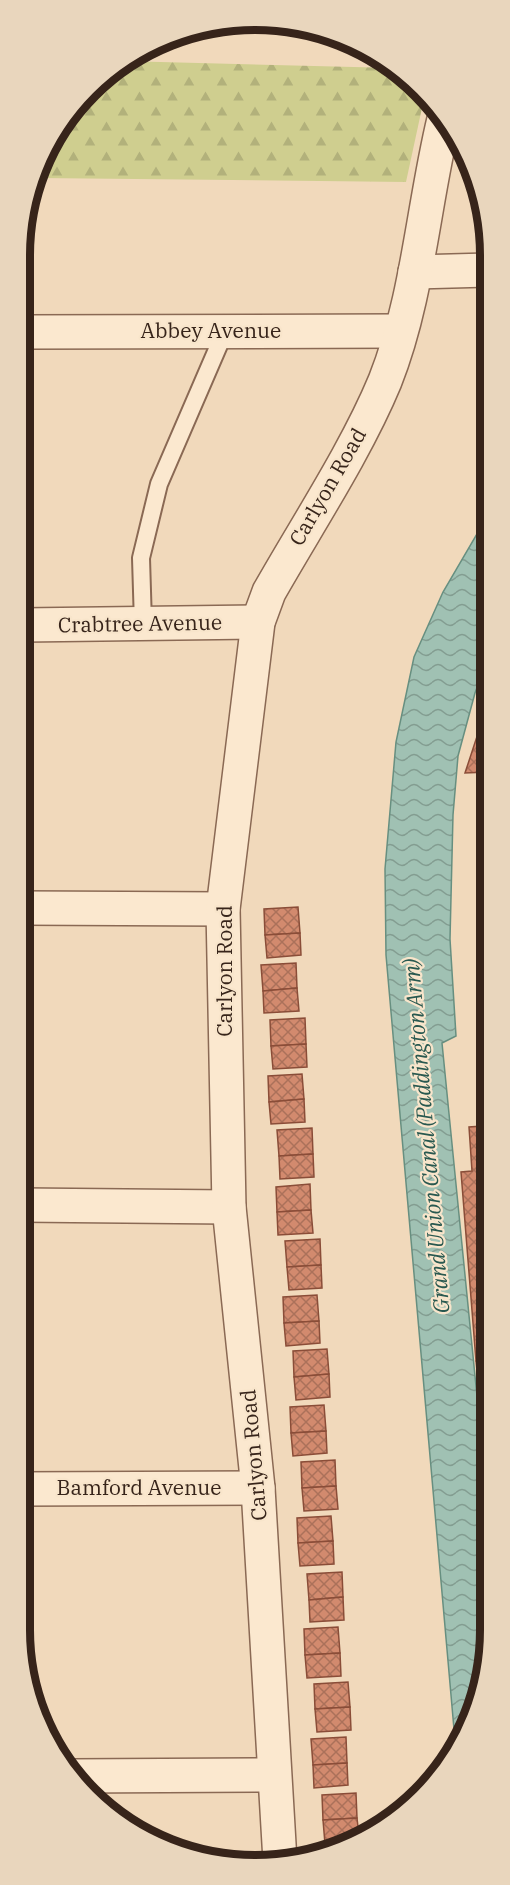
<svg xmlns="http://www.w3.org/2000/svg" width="510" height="1885" font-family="'IBM Plex Serif',serif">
<defs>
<pattern id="forest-firs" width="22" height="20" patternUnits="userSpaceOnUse" patternTransform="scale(1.5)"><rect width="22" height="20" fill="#cfce8f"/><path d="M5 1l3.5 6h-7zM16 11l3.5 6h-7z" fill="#b2b17b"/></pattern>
<pattern id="water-waves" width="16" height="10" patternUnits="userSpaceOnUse" patternTransform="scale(1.5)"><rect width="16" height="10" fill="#a0c1b3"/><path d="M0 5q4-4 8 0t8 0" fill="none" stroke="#839d91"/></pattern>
<pattern id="building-cross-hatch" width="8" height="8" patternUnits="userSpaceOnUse" patternTransform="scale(1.5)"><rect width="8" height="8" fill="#d28a6e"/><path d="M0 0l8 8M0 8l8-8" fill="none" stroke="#ab715a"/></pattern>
</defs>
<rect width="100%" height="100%" fill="#f1d9bb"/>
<polygon fill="url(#forest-firs)" points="122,61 394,68 425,94 406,182 37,178 59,124"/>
<polygon fill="url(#water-waves)" stroke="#678f80" stroke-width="1.5" points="488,515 488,658 475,693 458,756 453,815 450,939 456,1036 442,1043 486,1487 486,1676 456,1752 386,955 385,869 396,742 414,657 443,592"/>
<g fill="url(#building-cross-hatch)" stroke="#8a4d38" stroke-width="1.5">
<polygon points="488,703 488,772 465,773"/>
<polygon points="488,786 487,842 484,787"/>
<polygon points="298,907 300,933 265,935 264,909"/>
<polygon points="300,933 301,955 267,958 265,935"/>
<polygon points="296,963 297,988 263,991 261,965"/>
<polygon points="297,988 299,1011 264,1013 263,991"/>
<polygon points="305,1018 306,1044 271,1046 270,1020"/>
<polygon points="306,1044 307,1067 273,1069 271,1046"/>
<polygon points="302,1074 304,1099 269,1102 268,1076"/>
<polygon points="304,1099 305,1122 271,1124 269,1102"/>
<polygon points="482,1104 487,1104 487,1360 476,1361 461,1172 472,1171 469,1127 483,1126"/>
<polygon points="312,1128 313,1154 279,1156 277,1130"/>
<polygon points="313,1154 314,1177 280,1179 279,1156"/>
<polygon points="310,1184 311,1210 277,1212 276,1187"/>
<polygon points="311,1210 313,1233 278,1235 277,1212"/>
<polygon points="320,1239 321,1265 287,1267 285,1241"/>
<polygon points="321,1265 322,1288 289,1290 287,1267"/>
<polygon points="317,1295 319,1321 284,1323 283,1297"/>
<polygon points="319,1321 320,1343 286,1346 284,1323"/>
<polygon points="327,1349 329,1374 294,1377 293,1351"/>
<polygon points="487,1360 486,1463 476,1361"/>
<polygon points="329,1374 330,1397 296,1400 294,1377"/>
<polygon points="324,1405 326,1431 291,1433 290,1407"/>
<polygon points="326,1431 327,1453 293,1456 291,1433"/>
<polygon points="335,1460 336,1486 302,1488 301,1462"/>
<polygon points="336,1486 338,1509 304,1511 302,1488"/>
<polygon points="331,1516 333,1541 298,1543 297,1518"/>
<polygon points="333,1541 334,1564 300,1566 298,1543"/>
<polygon points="342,1572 343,1597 309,1600 307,1574"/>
<polygon points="343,1597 344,1620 310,1622 309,1600"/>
<polygon points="338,1627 340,1653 305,1655 304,1629"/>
<polygon points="340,1653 341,1676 307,1678 305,1655"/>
<polygon points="348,1682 350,1707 315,1709 314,1684"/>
<polygon points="350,1707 351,1730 317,1732 315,1709"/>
<polygon points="346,1737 347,1763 313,1765 311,1739"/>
<polygon points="347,1763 348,1785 314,1788 313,1765"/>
<polygon points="356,1793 357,1818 323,1820 322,1795"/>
<polygon points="357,1818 359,1836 348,1842 325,1844 323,1820"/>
</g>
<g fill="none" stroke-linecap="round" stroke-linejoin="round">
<g stroke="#8a6954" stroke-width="20">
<polyline id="service" points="143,624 141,558 159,484 225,331"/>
</g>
<g stroke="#8a6954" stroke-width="36">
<g id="minor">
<polyline points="415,272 488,270"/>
<polyline points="24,332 399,331"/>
<polyline points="23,625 258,622"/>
<polyline points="22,908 223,909"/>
<polyline points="21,1205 229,1207"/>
<polyline points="20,1489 258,1488"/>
<polyline points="72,1776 274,1775"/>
<path d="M280,1861L258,1488L229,1207L223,909L258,622L269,592C307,525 356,451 385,381C418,298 423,206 444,119"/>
</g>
</g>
<use href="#service" stroke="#fbe8cf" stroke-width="16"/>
<use href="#minor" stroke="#fbe8cf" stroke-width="33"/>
<polyline stroke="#37241a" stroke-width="4.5" stroke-dasharray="10 10" stroke-linecap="butt" points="199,28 316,30"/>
</g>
<g text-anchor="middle" stroke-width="4.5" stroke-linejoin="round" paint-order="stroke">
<g font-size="21" fill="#37241a" stroke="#f8e5cb">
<text x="211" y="338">Abbey Avenue</text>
<text transform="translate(328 487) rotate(-60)" y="7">Carlyon Road</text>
<text transform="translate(140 624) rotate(-1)" y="7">Crabtree Avenue</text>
<text transform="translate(225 971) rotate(-90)" y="7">Carlyon Road</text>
<text transform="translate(254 1455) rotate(-95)" y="7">Carlyon Road</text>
<text x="139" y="1495">Bamford Avenue</text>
</g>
<g font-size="22" font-style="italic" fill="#28584f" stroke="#f8e5cb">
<text transform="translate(426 1136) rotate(-95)" y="8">Grand Union Canal (Paddington Arm)</text>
</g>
</g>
<path d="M0 0H510V1885H0ZM255 30H255A225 225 0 0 1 480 255V1630A225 225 0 0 1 255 1855H255A225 225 0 0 1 30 1630V255A225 225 0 0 1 255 30Z" fill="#e9d6bd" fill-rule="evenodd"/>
<path fill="none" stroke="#37241a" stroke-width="8" d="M255 30H255A225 225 0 0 1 480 255V1630A225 225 0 0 1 255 1855H255A225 225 0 0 1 30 1630V255A225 225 0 0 1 255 30Z"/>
</svg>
